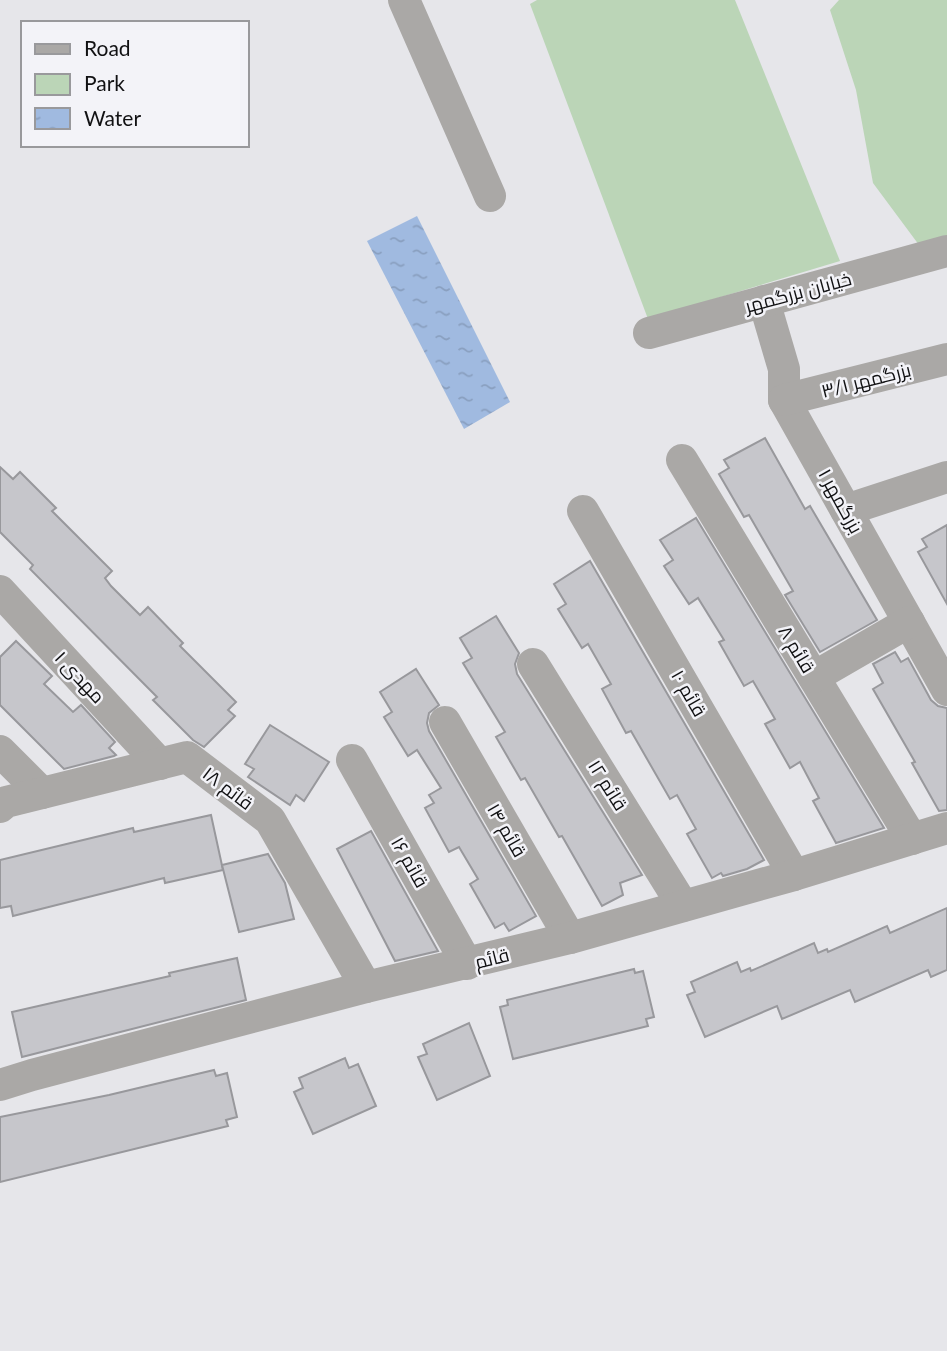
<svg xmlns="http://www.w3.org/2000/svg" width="947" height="1351" font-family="Lato,Cairo,sans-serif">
<defs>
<pattern id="water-ripples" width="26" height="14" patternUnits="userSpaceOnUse" patternTransform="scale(1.75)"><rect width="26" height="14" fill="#a0bae0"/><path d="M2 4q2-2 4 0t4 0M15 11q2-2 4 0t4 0" fill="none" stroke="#899fbf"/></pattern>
</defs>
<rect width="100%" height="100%" fill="#e6e6ea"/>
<g fill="#bbd5b7">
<polygon points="537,0 735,0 840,261 648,319 530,4"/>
<polygon points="839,0 947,0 947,238 919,245 873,183 856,90 830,10"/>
</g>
<polygon fill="url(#water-ripples)" points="417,216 510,402 464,429 367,241"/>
<g fill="#c6c6cb" stroke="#98989c" stroke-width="2">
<polygon points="765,438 805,509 810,506 877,620 820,652 785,595 793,591 749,515 744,517 719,474 729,468 724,460"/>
<polygon points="0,467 13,479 20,472 56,508 52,511 112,571 105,578 111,586 140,615 148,607 183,643 180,646 236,702 228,710 235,716 204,747 193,740 153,700 157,697 30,569 33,565 0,532"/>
<polygon points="696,518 884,828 836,843 813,801 819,798 800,762 790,768 765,724 775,719 753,681 744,686 719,642 724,640 698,598 689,604 664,566 673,560 660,540"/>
<polygon points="947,525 947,604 918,552 927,547 922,539"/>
<polygon points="590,561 764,860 747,869 723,876 721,873 712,878 687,834 696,829 677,795 670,799 631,731 626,733 602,689 611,684 588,644 582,648 558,609 566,604 554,584"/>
<polygon points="496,616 519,653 515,664 517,674 642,875 620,883 623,895 602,906 562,836 559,837 525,778 521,780 496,737 505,732 463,663 472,658 460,638"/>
<polygon points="16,641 52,676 44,684 73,712 81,705 115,742 109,748 116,755 114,756 64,769 0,705 0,657"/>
<polygon points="895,652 901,662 908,658 931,700 938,706 947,708 947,810 939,811 912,763 915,762 873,689 883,683 873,664"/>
<polygon points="416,669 439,705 429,713 427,723 429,731 536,916 509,931 504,923 495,928 470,884 478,879 459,847 449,852 425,808 434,803 429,795 441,788 417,750 408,756 384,717 392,712 380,692"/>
<polygon points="270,725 329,762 304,801 296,795 290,805 248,777 254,769 245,764"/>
<polygon points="211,815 223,870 165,883 164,878 13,916 11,906 0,908 0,860 133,828 134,832"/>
<polygon points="371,831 438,951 395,961 337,849"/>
<polygon points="268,854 285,883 294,919 239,932 222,865"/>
<polygon points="947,908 947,970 931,977 928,970 855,1002 850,990 782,1019 777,1006 705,1037 687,995 695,992 691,982 737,962 741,972 750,968 751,971 814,943 818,953 827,949 828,952 887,926 890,933"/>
<polygon points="237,958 246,1000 22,1057 12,1012 170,976 169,973"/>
<polygon points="634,969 635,973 643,971 654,1017 646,1019 648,1026 513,1059 500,1007 508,1005 507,1000"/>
<polygon points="469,1023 490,1076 437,1100 418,1057 427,1054 423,1044"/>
<polygon points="345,1058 349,1068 358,1064 376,1106 313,1134 294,1092 303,1088 299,1078"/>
<polygon points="214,1070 216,1076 227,1073 237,1117 226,1120 228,1126 0,1182 0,1117 109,1095"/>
</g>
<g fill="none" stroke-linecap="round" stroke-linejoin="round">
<g stroke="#aaa8a6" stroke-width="32">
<polyline points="404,0 490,196"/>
<polyline points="764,301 784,369 784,400 947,690"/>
<polyline points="649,333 947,251"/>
<polyline points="784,400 947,359"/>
<polyline points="682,460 912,839"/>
<polyline points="846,510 947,477"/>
<polyline points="583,511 794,875"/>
<polyline points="0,591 160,764"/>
<polyline points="533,664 683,906"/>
<polyline points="814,677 909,622"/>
<polyline points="445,722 570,938"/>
<polyline points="0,751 42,793"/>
<polyline points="352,760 467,964"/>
<polyline points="0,807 6,802 187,757 270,820 366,987"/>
<polyline points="0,1085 32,1075 366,987 570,938 794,875 947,828"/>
</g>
</g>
<g text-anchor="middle" stroke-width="5" stroke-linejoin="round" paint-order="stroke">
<g font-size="19" fill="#111113" stroke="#f3f3f8">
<text transform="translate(798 292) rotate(-15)" y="7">خیابان بزرگمهر</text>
<text transform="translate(866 380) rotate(-14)" y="7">بزرگمهر ۳/۱</text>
<text transform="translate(841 501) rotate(61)" y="7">بزرگمهر ۱</text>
<text transform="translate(797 649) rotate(59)" y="7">قائم ۸</text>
<text transform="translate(80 677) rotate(47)" y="7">مهدی ۱</text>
<text transform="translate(689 693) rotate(60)" y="7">قائم ۱۰</text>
<text transform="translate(608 785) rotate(58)" y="7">قائم ۱۲</text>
<text transform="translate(228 788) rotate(37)" y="7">قائم ۱۸</text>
<text transform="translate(507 830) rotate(60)" y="7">قائم ۱۴</text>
<text transform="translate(410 862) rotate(60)" y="7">قائم ۱۶</text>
<text transform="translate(492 958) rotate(-14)" y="7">قائم</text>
</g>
</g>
<rect x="21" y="21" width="228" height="126" fill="#f3f3f8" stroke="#99999c" stroke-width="2"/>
<rect x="35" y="44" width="35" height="10" fill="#aaa8a6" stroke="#99999c" stroke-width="2"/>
<text x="84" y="56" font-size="21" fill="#111113">Road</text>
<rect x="35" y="74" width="35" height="21" fill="#bbd5b7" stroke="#99999c" stroke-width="2"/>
<text x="84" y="91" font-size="21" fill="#111113">Park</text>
<rect x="35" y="108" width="35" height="21" fill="url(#water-ripples)" stroke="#99999c" stroke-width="2"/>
<text x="84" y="126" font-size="21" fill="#111113">Water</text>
</svg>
